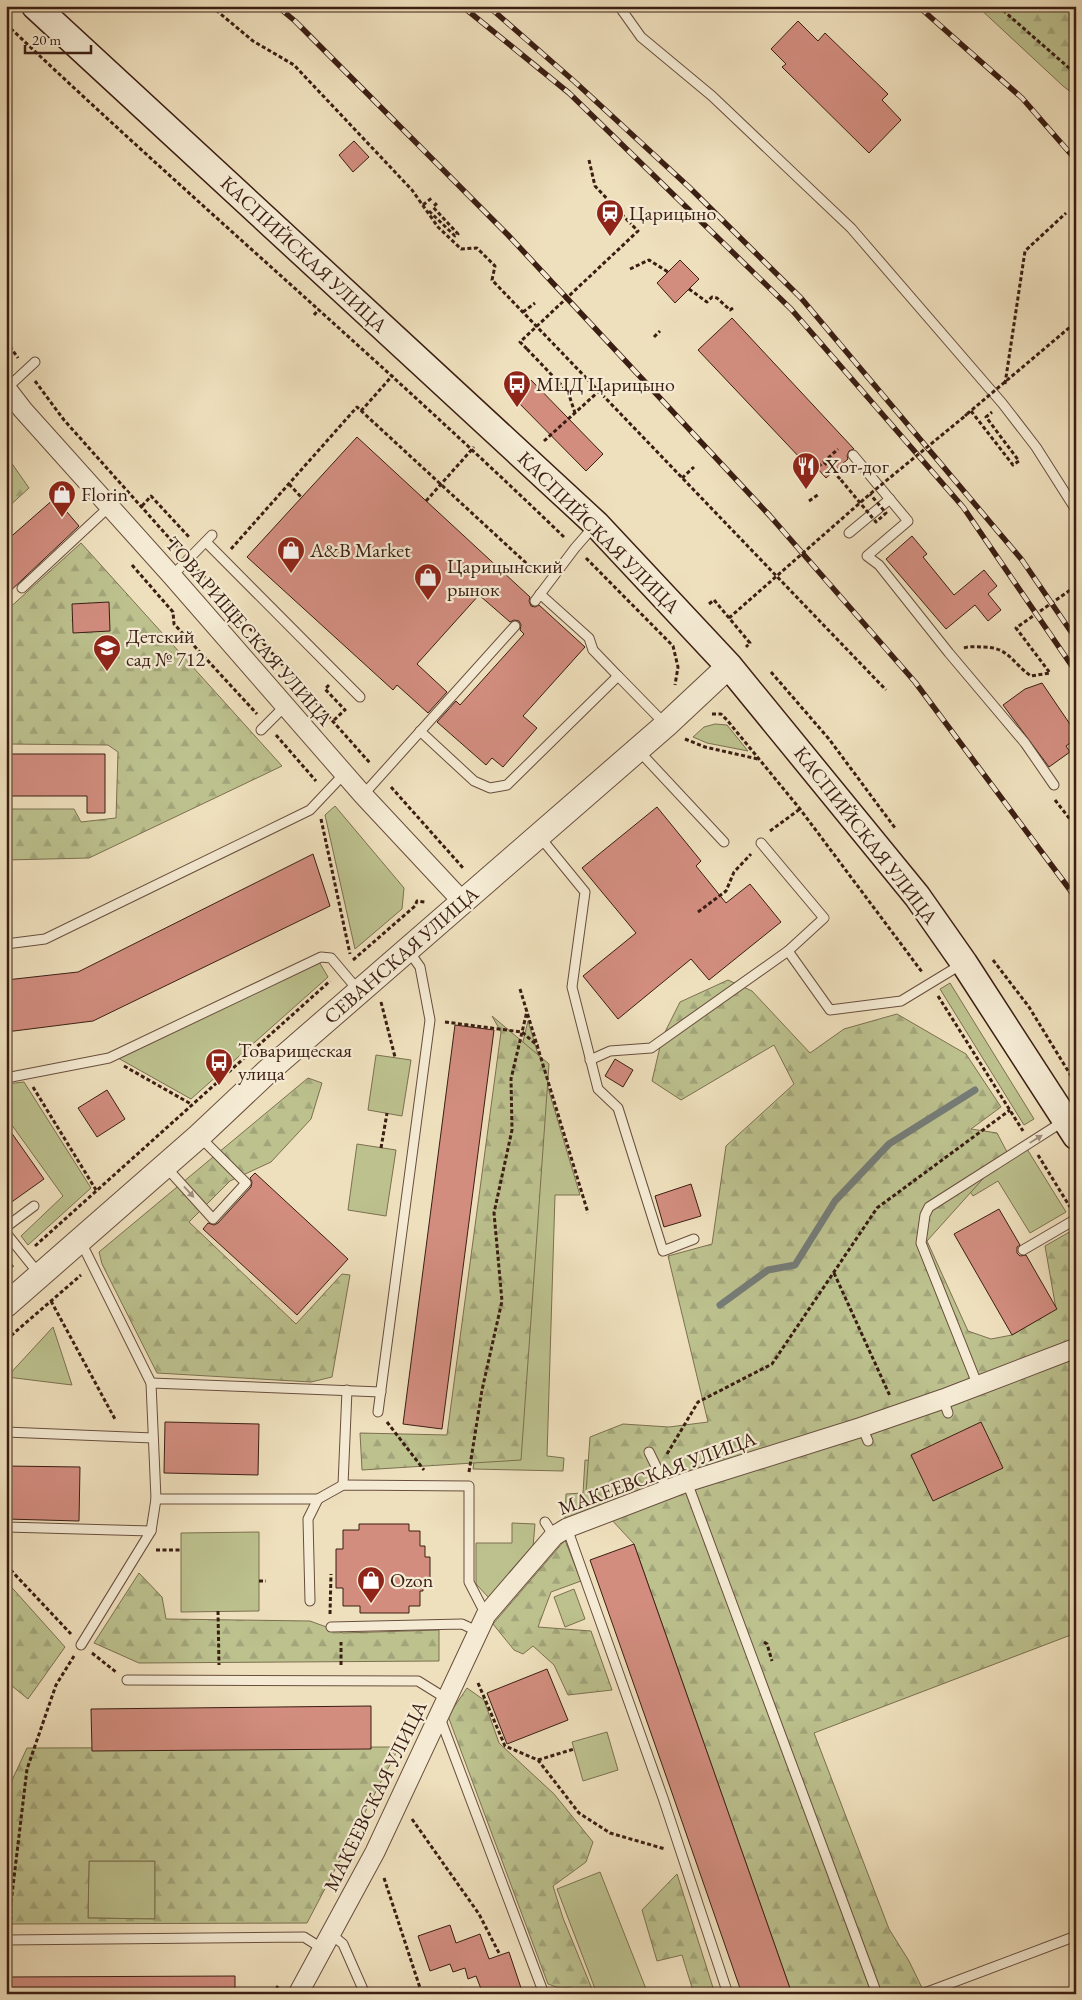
<svg xmlns="http://www.w3.org/2000/svg" width="1082" height="2000" font-family="'EB Garamond',serif">
<defs>
<pattern id="forest-firs" width="22" height="20" patternUnits="userSpaceOnUse" patternTransform="scale(1.25)"><rect width="22" height="20" fill="#bcc18e"/><path d="M5 1l3.5 6h-7zM16 11l3.5 6h-7z" fill="#a2a57a"/></pattern>
</defs>
<rect width="100%" height="100%" fill="#efe0bd"/>
<filter id="stains"><feTurbulence type="fractalNoise" baseFrequency=".004" numOctaves="4"/><feColorMatrix values="0 0 0 0 .2 0 0 0 0 .09 0 0 0 0 .02 0 0 0 .5 -.17"/></filter>
<radialGradient id="worn" r=".72"><stop offset=".6" stop-color="#630" stop-opacity="0"/><stop offset="1" stop-color="#630" stop-opacity=".3"/></radialGradient>
<g fill="#bcc18e" stroke="#7c7050">
<polygon points="715,724 727,725 748,751 707,743 693,737 704,727"/>
<polygon points="335,806 404,888 402,909 355,949 325,815"/>
<polygon points="318,960 328,977 191,1099 118,1058"/>
<polygon points="950,983 1034,1119 1024,1125 940,989"/>
<polygon points="528,1021 580,1195 555,1195 547,1456 564,1458 563,1471 473,1469 485,1391 514,1078"/>
<polygon points="376,1055 411,1060 402,1116 368,1110"/>
<polygon points="24,1082 91,1188 28,1245 21,1236 63,1196 6,1117 6,1084"/>
<polygon points="357,1144 396,1150 386,1216 348,1210"/>
<polygon points="1027,1149 1066,1212 1030,1233 998,1181 973,1196 967,1187"/>
<polygon points="53,1327 72,1385 7,1377"/>
<polygon points="585,1460 631,1465 642,1489 565,1519 566,1494 583,1493"/>
<polygon points="512,1523 535,1524 533,1547 490,1599 476,1584 476,1543 512,1543"/>
<polygon points="259,1532 259,1611 181,1612 181,1533"/>
<polygon points="574,1589 585,1619 565,1627 554,1597"/>
<polygon points="607,1732 618,1770 583,1781 572,1742"/>
<polygon points="89,1861 155,1861 155,1919 88,1918"/>
<polygon points="600,1872 648,1994 597,1994 557,1889"/>
</g>
<g fill="url(#forest-firs)" stroke="#7c7050" fill-rule="evenodd">
<polygon points="977,6 1076,6 1076,96 1063,86"/>
<polygon points="6,455 29,488 6,509"/>
<polygon points="81,543 282,766 89,858 6,860 6,809 74,809 81,822 116,818 118,752 108,745 6,744 6,611"/>
<polygon points="728,980 752,991 810,1053 844,1029 897,1014 966,1054 1001,1107 971,1129 997,1133 1007,1152 927,1241 968,1331 991,1339 1012,1335 1056,1309 1045,1246 1073,1230 1076,1236 1076,1633 814,1733 889,1929 909,1961 925,1994 792,1994 634,1544 586,1492 590,1437 623,1424 669,1427 708,1422 668,1256 712,1244 726,1146 794,1084 774,1045 681,1100 652,1081 662,1038 680,1002"/>
<polygon points="492,1016 549,1064 521,1460 362,1470 360,1433 447,1435 501,1032"/>
<polygon points="308,1078 322,1083 311,1119 271,1162 230,1181 189,1222 296,1324 342,1274 350,1275 332,1377 311,1382 157,1373 102,1264 99,1252"/>
<polygon points="565,1540 581,1581 551,1592 538,1627 591,1631 612,1690 568,1695 554,1665 533,1646 523,1654 514,1650 493,1624"/>
<polygon points="139,1573 162,1597 166,1619 310,1621 343,1633 439,1630 439,1661 139,1663 94,1643"/>
<polygon points="6,1581 65,1647 28,1699 6,1681"/>
<polygon points="467,1688 484,1700 499,1743 554,1794 593,1842 586,1862 553,1886 563,1918 594,1994 574,1994 571,1987 559,1988 548,1984 448,1716"/>
<path d="M397,1747L395,1755L307,1923L6,1924V1803L13,1778L27,1748ZM89,1861H155V1919L88,1918Z"/>
<polygon points="677,1874 715,1994 694,1994 682,1955 657,1961 642,1910"/>
</g>
<g fill="none" stroke-linecap="round" stroke-linejoin="round">
<polyline stroke="#757c77" stroke-width="7" points="720,1305 768,1270 795,1265 835,1201 889,1144 975,1090"/>
</g>
<g fill="#d28d7f" stroke="#3b1e13">
<polygon points="798,21 818,41 825,33 888,94 882,100 901,120 869,153 782,67 786,64 771,49"/>
<polygon points="354,141 369,157 353,172 339,155"/>
<polygon points="680,260 699,279 675,303 657,283"/>
<polygon points="732,318 854,449 849,451 847,456 848,459 826,478 806,456 802,460 698,350"/>
<polygon points="531,380 603,454 586,471 513,397"/>
<polygon points="357,437 530,597 529,601 531,606 535,607 539,605 585,647 523,716 537,728 503,767 492,758 486,765 437,722 456,701 460,705 524,634 520,630 521,625 519,621 514,620 510,622 479,595 417,664 447,692 428,713 397,685 393,690 247,557"/>
<polygon points="55,498 79,526 6,595 6,541"/>
<polygon points="912,536 927,554 923,557 954,595 984,570 997,586 988,594 1001,610 988,621 975,605 946,629 886,559"/>
<polygon points="109,602 110,631 73,633 72,604"/>
<polygon points="1042,683 1076,733 1076,739 1066,746 1070,752 1049,767 1003,705 1025,689"/>
<polygon points="6,754 105,754 105,813 87,813 87,796 6,796"/>
<polygon points="657,807 701,861 696,866 726,903 750,884 781,922 709,980 691,959 618,1019 583,976 636,933 582,868"/>
<polygon points="313,854 330,906 93,1021 6,1032 6,980 78,972"/>
<polygon points="455,1025 494,1030 442,1429 403,1424"/>
<polygon points="615,1059 633,1070 623,1087 605,1076"/>
<polygon points="107,1090 125,1119 97,1137 78,1108"/>
<polygon points="6,1125 44,1179 6,1206"/>
<polygon points="255,1173 348,1259 297,1315 203,1229 208,1223 214,1225 218,1223 251,1187 252,1182 250,1178"/>
<polygon points="691,1184 701,1216 664,1227 655,1196"/>
<polygon points="999,1209 1020,1245 1017,1247 1017,1253 1020,1256 1026,1255 1057,1309 1012,1335 954,1234"/>
<polygon points="165,1422 259,1424 258,1475 164,1473"/>
<polygon points="981,1422 1003,1468 933,1501 911,1455"/>
<polygon points="6,1466 80,1467 79,1521 6,1519"/>
<polygon points="359,1524 409,1524 409,1531 420,1531 420,1546 425,1546 425,1557 430,1557 430,1580 423,1580 423,1591 420,1591 420,1606 409,1606 409,1613 360,1613 360,1606 343,1606 343,1588 336,1588 336,1549 343,1549 343,1530 359,1530"/>
<polygon points="634,1544 792,1994 742,1994 671,1790 590,1560"/>
<polygon points="547,1669 568,1720 507,1744 487,1693"/>
<polygon points="371,1706 371,1749 92,1751 91,1709"/>
<polygon points="450,1925 456,1943 480,1934 489,1959 509,1952 523,1994 483,1994 476,1976 468,1979 465,1968 453,1972 450,1964 430,1971 418,1936"/>
<polygon points="235,1976 235,1994 6,1994 6,1977"/>
</g>
<g fill="none" stroke-linecap="round" stroke-linejoin="round">
<g stroke="#684e3e" stroke-width="11">
<g id="service">
<polyline points="619,6 641,37 712,96 851,228 1002,403 1036,447 1076,510"/>
<polyline points="7,388 35,362"/>
<polyline points="853,455 908,521 867,556 879,565 949,653 1025,743 1054,785"/>
<polyline points="849,533 890,499"/>
<polyline points="206,542 360,697"/>
<polyline points="172,576 212,535"/>
<polyline points="22,588 109,507"/>
<polyline points="540,594 589,638 593,650 618,676"/>
<polyline points="535,601 575,548 595,525"/>
<polyline points="261,730 285,706"/>
<polyline points="420,731 474,781 490,788 507,785 618,676 665,724"/>
<polyline points="639,751 724,842"/>
<polyline points="363,795 515,626"/>
<polyline points="540,837 585,892 572,987 598,1089 618,1108 663,1251 694,1239"/>
<polyline points="761,843 824,918 788,951 830,1010 901,1001 962,964"/>
<polyline points="6,944 45,939 310,810 344,774"/>
<polyline points="590,1060 610,1051 651,1048 788,951"/>
<polyline points="6,1078 109,1058 321,957 331,958 358,990"/>
<polyline points="165,1166 213,1219 246,1183 200,1137"/>
<polyline points="6,1227 34,1206"/>
<polyline points="6,1233 39,1274"/>
<polyline points="80,1240 151,1383 156,1499 318,1499 343,1485 469,1486 469,1582 486,1615"/>
<polyline points="1023,1250 1076,1219"/>
<polyline points="151,1383 381,1392"/>
<polyline points="978,1386 921,1243 925,1215 929,1207 1064,1121"/>
<polyline points="943,1399 948,1413"/>
<polyline points="378,1412 430,1020 420,967 408,950"/>
<polyline points="862,1427 868,1441"/>
<polyline points="6,1432 153,1438"/>
<polyline points="649,1452 667,1489"/>
<polyline points="687,1482 877,1994"/>
<polyline points="343,1485 347,1390"/>
<polyline points="545,1522 554,1536"/>
<polyline points="6,1527 151,1531"/>
<polyline points="567,1528 663,1798 728,1994"/>
<polyline points="310,1601 308,1519 318,1499"/>
<polyline points="331,1627 462,1624 479,1632"/>
<polyline points="81,1645 151,1531 156,1499"/>
<polyline points="127,1680 418,1681 447,1699"/>
<polyline points="440,1718 544,1994"/>
<polyline points="331,1934 343,1944 365,1994"/>
<polyline points="6,1940 304,1937 323,1949"/>
<polyline points="461,1993 461,1994"/>
<polyline points="922,1994 1076,1936"/>
</g>
</g>
<g stroke="#684e3e" stroke-width="21">
<g id="minor">
<polyline points="6,388 23,410 172,576 363,795 462,901"/>
<polyline points="298,1994 375,1852 486,1615 554,1536 567,1528 687,1482 862,1427 943,1399 1076,1348"/>
</g>
</g>
<g stroke="#684e3e" stroke-width="26">
<polyline id="tertiary" points="6,1305 199,1136 268,1071 666,725 729,666"/>
</g>
<g stroke="#3b1e13" stroke-width="29">
<polyline id="secondary" points="35,6 596,524 729,666 917,896 964,963 1076,1136"/>
</g>
<g stroke="#3b1e13" stroke-width="3" stroke-dasharray="4 2.5" stroke-linecap="butt">
<polyline points="211,6 253,41 294,65 412,190 438,227 461,249 477,248 495,266 492,280 886,690"/>
<polyline points="998,6 1076,74"/>
<path d="M6,24C190,199 383,362 565,538"/>
<polyline points="589,160 595,186 631,224"/>
<polyline points="423,205 433,197"/>
<polyline points="429,211 455,236 458,234 433,207 438,202"/>
<polyline points="630,269 649,260 668,272"/>
<polyline points="689,289 707,302 712,297 717,298 730,310 733,308"/>
<polyline points="523,312 535,303"/>
<polyline points="314,315 319,309"/>
<polyline points="654,337 660,331"/>
<polyline points="6,341 18,358"/>
<polyline points="527,349 568,392 575,413"/>
<polyline points="35,381 64,420 179,549"/>
<polyline points="1005,384 1025,251 1066,213"/>
<polyline points="361,411 393,375"/>
<polyline points="971,411 1013,465 1019,461 986,417 992,412"/>
<polyline points="965,416 967,414"/>
<polyline points="544,441 599,391"/>
<polyline points="824,462 841,480"/>
<polyline points="682,478 694,467"/>
<polyline points="804,480 838,449"/>
<polyline points="289,484 302,498"/>
<polyline points="426,501 474,447"/>
<polyline points="809,501 819,494"/>
<polyline points="142,506 151,496 189,537"/>
<polyline points="231,549 357,407 538,574"/>
<polyline points="586,558 673,646 678,667 675,685"/>
<polyline points="132,565 173,612 174,624 257,714"/>
<polyline points="198,570 370,763"/>
<polyline points="709,604 714,600 750,643 746,647"/>
<path d="M964,648C970,646 977,647 983,647C1009,647 1012,663 1031,676L1050,673L1016,628L1076,586"/>
<polyline points="771,672 829,739 895,828"/>
<polyline points="329,685 325,689 345,710"/>
<polyline points="712,714 721,714 727,720 800,809 922,972"/>
<polyline points="334,720 346,709"/>
<polyline points="276,735 316,781"/>
<polyline points="685,739 705,747 758,759"/>
<polyline points="391,787 464,869"/>
<polyline points="1055,800 1076,827"/>
<polyline points="321,819 350,954"/>
<polyline points="770,831 800,809"/>
<polyline points="698,912 726,891 734,872 751,854"/>
<polyline points="353,960 415,906 417,901 425,902"/>
<polyline points="993,960 1029,1007 1076,1084"/>
<polyline points="520,989 588,1213"/>
<polyline points="938,996 1023,1131"/>
<polyline points="381,1002 395,1057"/>
<polyline points="445,1022 522,1032 538,1046"/>
<polyline points="124,1066 191,1104"/>
<polyline points="33,1087 96,1190"/>
<polyline points="381,1148 387,1113"/>
<polyline points="1038,1155 1070,1207"/>
<polyline points="35,1246 330,981"/>
<polyline points="6,1271 13,1265"/>
<polyline points="834,1273 890,1396"/>
<polyline points="51,1301 116,1421"/>
<polyline points="6,1340 81,1275"/>
<polyline points="387,1422 424,1470"/>
<polyline points="667,1454 698,1402 772,1364 877,1208 1010,1110"/>
<polyline points="469,1472 482,1390 502,1301 494,1213 512,1130 511,1079 527,1011"/>
<polyline points="156,1550 181,1550"/>
<polyline points="6,1565 71,1634"/>
<polyline points="259,1581 266,1581"/>
<polyline points="218,1611 219,1665"/>
<polyline points="330,1614 331,1574"/>
<polyline points="764,1642 767,1644 772,1661"/>
<polyline points="92,1653 116,1672"/>
<polyline points="341,1665 341,1642"/>
<polyline points="478,1683 505,1746 538,1760 579,1813 610,1833 665,1849"/>
<polyline points="538,1760 574,1749"/>
<polyline points="412,1819 479,1914 500,1955"/>
<polyline points="384,1878 422,1994"/>
<polyline points="11,1903 11,1925"/>
<polyline points="6,1906 11,1903 27,1769 56,1685 74,1656"/>
<polyline points="273,1994 278,1986"/>
</g>
<use href="#service" stroke="#f5ebd4" stroke-width="9"/>
<use href="#minor" stroke="#f5ebd4" stroke-width="19"/>
<use href="#tertiary" stroke="#f5ebd4" stroke-width="24"/>
<use href="#secondary" stroke="#f5ebd4" stroke-width="26"/>
<g stroke="#3b1e13" stroke-width="5.5">
<g id="rail">
<polyline points="277,6 295,21 508,235 770,516 915,682 1076,898"/>
<polyline points="462,6 569,93 791,309 963,507 1076,672"/>
<polyline points="488,6 575,82 689,187 801,298 1022,560 1076,639"/>
<polyline points="918,6 1022,98 1076,160"/>
</g>
</g>
<use href="#rail" stroke="#f5ebd4" stroke-width="4" stroke-dasharray="11" stroke-linecap="butt"/>
<g stroke="#3b1e13" stroke-width="3" stroke-dasharray="4 2.5" stroke-linecap="butt">
<polyline points="527,349 520,342 638,231 631,224"/>
<polyline points="967,414 1076,322"/>
<polyline points="841,480 876,522 886,513 870,494"/>
<polyline points="729,618 870,494 965,416"/>
</g>
</g>
<defs><path id="oneway-solid" d="M-6-.8H1V-3.2L6.5 0L1 3.2V.8H-6Z" transform="scale(1.25)"/></defs>
<g fill="#a18f7d">
<use href="#oneway-solid" transform="translate(1036 1139) rotate(-32)"/>
<use href="#oneway-solid" transform="translate(189 1192) rotate(48)"/>
</g>
<defs>
<g id="station-pin" transform="scale(1.4375)"><path d="M0 17L-7.5 6A9.5 9.5 0 1 1 7.5 6Z" fill="#8f2418" stroke="#f5ebd4"/><path d="M-3-6H3Q5-6 5-4V2Q5 4 3 4L4.5 6H3L1.5 4h-3L-3 6H-4.5L-3 4Q-5 4-5 2V-4Q-5-6-3-6ZM-3.5-4v3h7v-3ZM-3.5 1v1.5H-2V1ZM2 1v1.5H3.5V1Z" fill="#fff"/></g>
<g id="bus-pin" transform="scale(1.4375)"><path d="M0 17L-7.5 6A9.5 9.5 0 1 1 7.5 6Z" fill="#8f2418" stroke="#f5ebd4"/><path d="M-5-6H5V4H4V6H2V4H-2V6H-4V4H-5ZM-3.5-4V0h7V-4ZM-3.5 1.2v1.5H-2V1.2ZM2 1.2v1.5H3.5V1.2Z" fill="#fff"/></g>
<g id="restaurant-pin" transform="scale(1.4375)"><path d="M0 17L-7.5 6A9.5 9.5 0 1 1 7.5 6Z" fill="#8f2418" stroke="#f5ebd4"/><path d="M-5-6h1v4h1v-4h1v4h1v-4h1v5L-1.5 .5V6h-2V.5L-5-1ZM5-6V6H3V1.5H1.5Q1.5-4 5-6Z" fill="#fff"/></g>
<g id="shop-pin" transform="scale(1.4375)"><path d="M0 17L-7.5 6A9.5 9.5 0 1 1 7.5 6Z" fill="#8f2418" stroke="#f5ebd4"/><path d="M-5-2.5h2.3a2.7 3.5 0 0 1 5.4 0H5L5.5 6h-11ZM-1.5-2.5h3a1.5 2.3 0 0 0-3 0Z" fill="#fff"/></g>
<g id="school-pin" transform="scale(1.4375)"><path d="M0 17L-7.5 6A9.5 9.5 0 1 1 7.5 6Z" fill="#8f2418" stroke="#f5ebd4"/><path d="M0-5L7-2L0 1L-7-2ZM-4 1L0 2.5L4 1V4Q0 6-4 4Z" fill="#fff"/></g>
</defs>
<g fill-rule="evenodd">
<use href="#station-pin" x="610" y="213"/>
<use href="#bus-pin" x="517" y="384"/>
<use href="#restaurant-pin" x="806" y="466"/>
<use href="#shop-pin" x="62" y="494"/>
<use href="#shop-pin" x="291" y="550"/>
<use href="#shop-pin" x="428" y="577"/>
<use href="#school-pin" x="107" y="648"/>
<use href="#bus-pin" x="219" y="1062"/>
<use href="#shop-pin" x="371" y="1580"/>
</g>
<g text-anchor="middle" stroke-width="4.5" stroke-linejoin="round" paint-order="stroke">
<g font-size="20" fill="#3b1e13" stroke="#f5ebd4" text-anchor="start">
<text x="629" y="220">Царицыно</text>
<text x="536" y="391">МЦД Царицыно</text>
<text x="825" y="473">Хот-дог</text>
<text x="81" y="501">Florin</text>
<text x="310" y="557">A&amp;B Market</text>
<text x="447" y="573">Царицынский<tspan x="447" dy="23">рынок</tspan></text>
<text x="126" y="643">Детский<tspan x="126" dy="23">сад № 712</tspan></text>
<text x="238" y="1057">Товарищеская<tspan x="238" dy="23">улица</tspan></text>
<text x="390" y="1587">Ozon</text>
</g>
<g font-size="20" fill="#3b1e13" stroke="#f5ebd4">
<text transform="translate(304 254) rotate(43)" y="7">КАСПИЙСКАЯ УЛИЦА</text>
<text transform="translate(599 532) rotate(45)" y="7">КАСПИЙСКАЯ УЛИЦА</text>
<text transform="translate(249 631) rotate(49)" y="7">ТОВАРИЩЕСКАЯ УЛИЦА</text>
<text transform="translate(866 835) rotate(52)" y="7">КАСПИЙСКАЯ УЛИЦА</text>
<text transform="translate(401 955) rotate(-41)" y="7">СЕВАНСКАЯ УЛИЦА</text>
<text transform="translate(657 1473) rotate(-20)" y="7">МАКЕЕВСКАЯ УЛИЦА</text>
<text transform="translate(375 1796) rotate(-64)" y="7">МАКЕЕВСКАЯ УЛИЦА</text>
</g>
</g>
<rect width="1082" height="2000" fill="none" stroke="#efe0bd" stroke-width="25"/>
<rect x="8" y="8" width="1067" height="1985" fill="none" stroke="#3b1e13" stroke-width="2.5"/>
<rect x="12" y="12" width="1057" height="1975" fill="none" stroke="#3b1e13"/>
<path d="M25 45v8h66v-8" fill="none" stroke="#3b1e13" stroke-width="2.5"/>
<text x="32" y="45" font-size="15" fill="#3b1e13" stroke="#f5ebd4" stroke-width="4" paint-order="stroke">20 m</text>
<rect width="100%" height="100%" filter="url(#stains)"/>
<rect width="100%" height="100%" fill="url(#worn)"/>
</svg>
